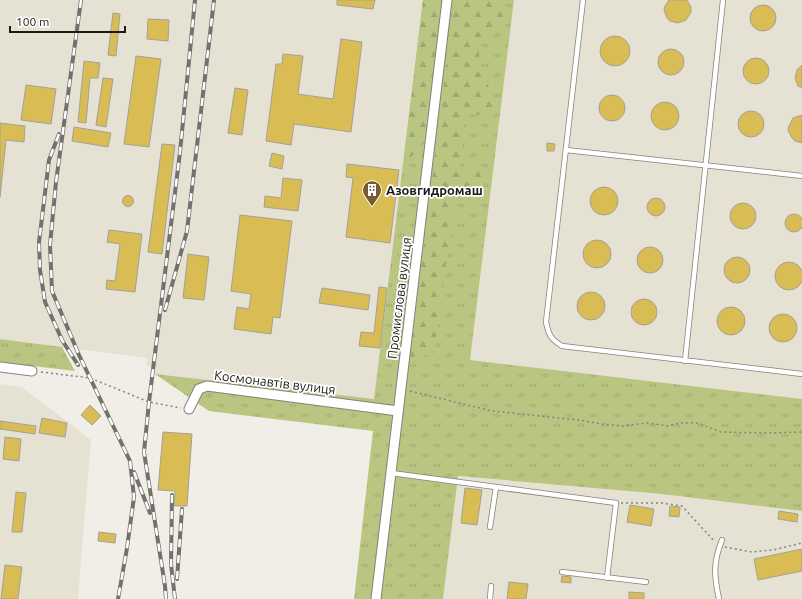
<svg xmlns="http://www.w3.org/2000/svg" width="802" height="599" font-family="Ubuntu,sans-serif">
<defs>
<pattern id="grass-tufts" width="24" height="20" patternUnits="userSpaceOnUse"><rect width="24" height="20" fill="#b9c581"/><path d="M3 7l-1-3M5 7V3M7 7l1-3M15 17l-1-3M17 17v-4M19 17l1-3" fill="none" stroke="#9ea96f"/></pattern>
<pattern id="forest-firs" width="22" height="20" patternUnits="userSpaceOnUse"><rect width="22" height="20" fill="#b9c581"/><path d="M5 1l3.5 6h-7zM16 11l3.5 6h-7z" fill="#9ea96f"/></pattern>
</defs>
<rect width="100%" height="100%" fill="#f0eee7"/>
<g fill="#e5e1d3">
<polygon points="0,0 423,0 374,399 155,374 156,367 147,366 147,358 0,339"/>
<polygon points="514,0 802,0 802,399 470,360"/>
<polygon points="0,384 22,387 91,440 78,599 0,599"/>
<polygon points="457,476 662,494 802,511 802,599 443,599"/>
</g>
<g fill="url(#grass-tufts)">
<polygon points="423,0 514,0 470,360 802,399 802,511 662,494 458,476 443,599 354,599 373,431 209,411 155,374 374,399"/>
<polygon points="0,339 62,347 75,371 0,362"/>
</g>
<g fill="url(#forest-firs)">
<polygon points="423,0 442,0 426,140 403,166"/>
<polygon points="454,0 506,0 502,27 483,29 478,63 497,105 491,115 467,114 460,166 486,171 480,199 456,193 434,353 410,359"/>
</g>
<g fill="#d9bc53" stroke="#a3a19b">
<polygon points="337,0 375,0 373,9 337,5"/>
<polygon points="669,0 687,0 691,7 691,12 686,20 678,23 670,21 667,18 664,10 665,6"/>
<circle cx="763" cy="18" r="13"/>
<polygon points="113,13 120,14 116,56 108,55"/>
<polygon points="148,19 169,20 168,41 147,39"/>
<circle cx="615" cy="51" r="15"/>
<polygon points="341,39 362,42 351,132 294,124 291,145 266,141 276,64 282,64 283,54 303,56 298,94 333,99"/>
<circle cx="671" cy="62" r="13"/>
<polygon points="136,56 161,59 149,147 124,144"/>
<circle cx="756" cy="71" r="13"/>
<polygon points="84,61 100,63 98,78 90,78 86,123 78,122"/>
<polygon points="802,65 802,88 798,86 795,78 797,70"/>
<polygon points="103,78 113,79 106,127 96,125"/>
<polygon points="26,85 56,89 51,124 21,120"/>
<polygon points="235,88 248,90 242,135 228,133"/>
<circle cx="612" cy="108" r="13"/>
<circle cx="665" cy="116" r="14"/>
<circle cx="751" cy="124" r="13"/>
<polygon points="802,115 802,143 795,141 792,138 788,130 789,126 793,118"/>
<polygon points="0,123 25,126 24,142 6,140 0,197"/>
<polygon points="74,127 111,133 108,147 72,141"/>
<polygon points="547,143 555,144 554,151 547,151"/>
<polygon points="162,144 175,145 162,254 148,252"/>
<polygon points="272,153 284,156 282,169 269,166"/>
<polygon points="347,164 399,170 390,243 346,237 353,178 346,177"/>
<polygon points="283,178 302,180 298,211 264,207 265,196 281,198"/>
<circle cx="604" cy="201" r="14"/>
<circle cx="128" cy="201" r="5.5"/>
<circle cx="656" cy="207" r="9"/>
<circle cx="743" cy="216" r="13"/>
<circle cx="794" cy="223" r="9"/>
<polygon points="240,215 292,221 280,318 273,317 271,334 234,329 237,307 249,309 251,294 231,291"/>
<polygon points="109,230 142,234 135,292 106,289 107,280 115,281 120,244 107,242"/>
<circle cx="597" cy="254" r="14"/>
<circle cx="650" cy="260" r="13"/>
<polygon points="188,254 209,257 204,300 183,298"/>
<circle cx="737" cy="270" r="13"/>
<circle cx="789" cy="276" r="14"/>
<polygon points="379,287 387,288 380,348 359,346 361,332 374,333"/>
<polygon points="322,288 370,295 368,310 319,303"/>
<circle cx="591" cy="306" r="14"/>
<circle cx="644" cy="312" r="13"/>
<circle cx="731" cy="321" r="14"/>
<circle cx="783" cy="328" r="14"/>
<polygon points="90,405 101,416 92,425 81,415"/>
<polygon points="42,418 67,423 65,437 39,433"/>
<polygon points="0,421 36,426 35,434 0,429"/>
<polygon points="163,432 192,434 187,506 174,506 175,491 158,490"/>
<polygon points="5,437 21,439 19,461 3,459"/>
<polygon points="465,488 482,490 477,525 461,523"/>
<polygon points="16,492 26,493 22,532 12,532"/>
<polygon points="630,505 654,509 651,526 627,522"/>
<polygon points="670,506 680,507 679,517 669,516"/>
<polygon points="779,511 798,514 797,522 778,519"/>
<polygon points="99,532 116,534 115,543 98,541"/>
<polygon points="802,549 802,571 758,580 754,559"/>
<polygon points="5,565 22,567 18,599 1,599"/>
<polygon points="562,576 571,577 571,583 561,582"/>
<polygon points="509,582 528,584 526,599 507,599"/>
<polygon points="629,592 644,593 644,599 629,599"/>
</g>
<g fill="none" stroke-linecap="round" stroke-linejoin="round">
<g stroke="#84827c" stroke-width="6">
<g id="lane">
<path d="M583,0L546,322C549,336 551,339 562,346L802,374"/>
<polyline points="566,150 802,176"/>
<polyline points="685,361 723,0"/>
<polyline points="391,473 616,503 607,578"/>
<polyline points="490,527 496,487"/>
<polyline points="562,572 646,582"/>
<polyline points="490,599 491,586"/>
<path d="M719,599C714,576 713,562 722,540"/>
</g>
</g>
<g stroke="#84827c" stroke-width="11">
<g id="street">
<polyline points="0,367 32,371"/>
<polyline points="189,409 199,389 207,386 398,411"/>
<polyline points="376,599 447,0"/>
</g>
</g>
<g stroke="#868480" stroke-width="1.5" stroke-dasharray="2 3" stroke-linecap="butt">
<polyline points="41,372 90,378 149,402 181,408"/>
<polyline points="410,391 492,411 579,420 601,424 623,426 647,423 668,426 680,423 697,423 721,432 768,433 802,432"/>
<polyline points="621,503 662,503 682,506 715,542"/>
<polyline points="725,547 752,552 773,550 802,543"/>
</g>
<use href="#lane" stroke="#fff" stroke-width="4.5"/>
<use href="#street" stroke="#fff" stroke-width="9"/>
<g stroke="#72716d" stroke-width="4">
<g id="rail">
<polyline points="81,0 56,182 50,245 52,291 79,355 130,461 134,497 127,548 118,599"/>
<polyline points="59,134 49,160 39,242 40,270 45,302 62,340 78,365"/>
<polyline points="165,310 187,231 214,0"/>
<polyline points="134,472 150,513"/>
<polyline points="172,495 171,564 175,599"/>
<polyline points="177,579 182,509"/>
<polyline points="166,599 165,586 144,452 149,402 180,152 195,0"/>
</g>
</g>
<use href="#rail" stroke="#fff" stroke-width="2.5" stroke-dasharray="8" stroke-linecap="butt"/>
</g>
<defs>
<g id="building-pin" transform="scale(1)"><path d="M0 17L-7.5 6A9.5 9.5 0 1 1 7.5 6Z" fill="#775b2e" stroke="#fff"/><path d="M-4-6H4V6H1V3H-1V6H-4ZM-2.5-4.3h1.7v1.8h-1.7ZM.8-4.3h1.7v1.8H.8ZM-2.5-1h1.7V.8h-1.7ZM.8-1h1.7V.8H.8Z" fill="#fff"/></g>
</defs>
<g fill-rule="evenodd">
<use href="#building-pin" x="372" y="190"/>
</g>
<g text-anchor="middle" stroke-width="3.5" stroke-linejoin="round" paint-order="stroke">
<g font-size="13" font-weight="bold" fill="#1b1a18" stroke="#fff" text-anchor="start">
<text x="386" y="195">Азовгидромаш</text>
</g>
<g font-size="13" fill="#1b1a18" stroke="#fff">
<text transform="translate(399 298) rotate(-83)" y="5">Промислова вулиця</text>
<text transform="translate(275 382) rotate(7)" y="5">Космонавтів вулиця</text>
</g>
</g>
<path d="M10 26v6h115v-6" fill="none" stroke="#1b1a18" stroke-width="2"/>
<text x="16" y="26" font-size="12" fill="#1b1a18" stroke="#ffffff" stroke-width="3" paint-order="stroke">100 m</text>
</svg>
